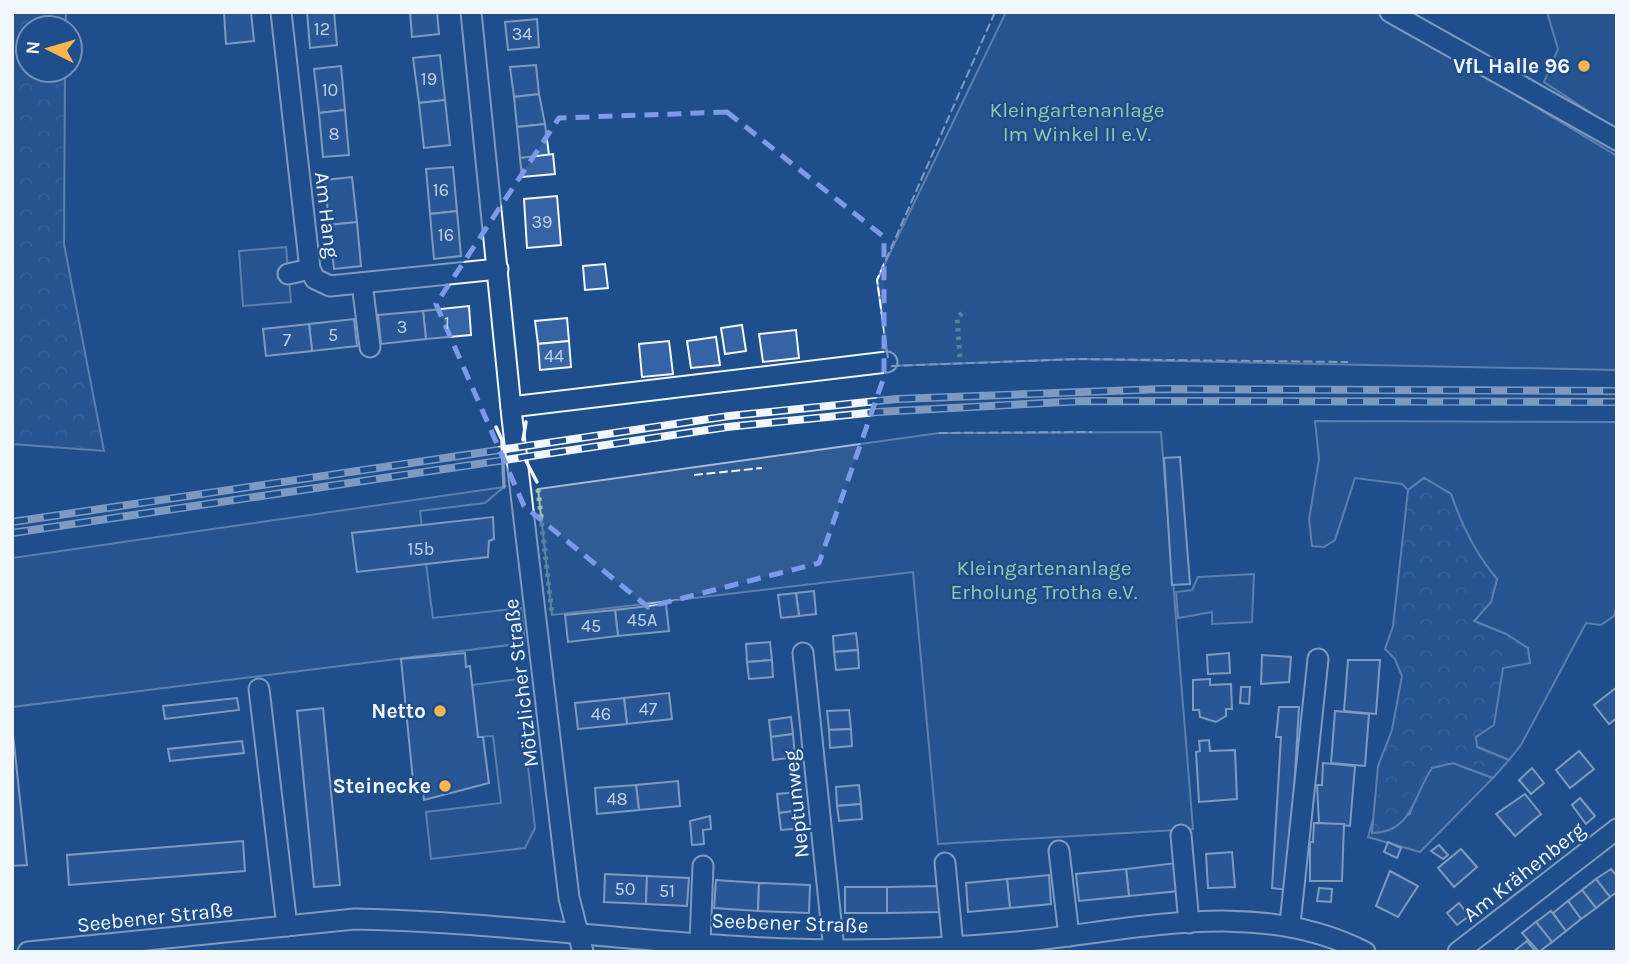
<svg xmlns="http://www.w3.org/2000/svg" width="1629" height="964" font-family="Karla,sans-serif">
<defs>
<pattern id="forest-crowns" width="20" height="18" patternUnits="userSpaceOnUse" patternTransform="scale(1.75)"><rect width="20" height="18" fill="#305b95"/><path d="M2 6a3 3 0 1 1 6 0M12 15a3 3 0 1 1 6 0" fill="none" stroke="#4e73a5"/></pattern>
</defs>
<rect width="100%" height="100%" fill="#1f4e8c"/>
<g fill="#305b95" stroke="#a8bbd7" stroke-width="2">
<polygon points="1006,12 1379,12 1617,156 1617,370 1079,359 889,366 877,280"/>
<polygon points="1547,12 1617,12 1617,130 1544,82 1558,49"/>
<polygon points="286,247 291,302 243,306 239,251"/>
<polygon points="1315,421 1617,422 1617,605 1614,616 1601,625 1586,623 1521,745 1509,760 1476,746 1476,737 1500,683 1506,634 1474,621 1491,602 1497,579 1480,558 1461,523 1451,494 1424,478 1408,490 1402,484 1355,478 1335,540 1324,547 1312,546 1309,519 1319,459"/>
<polygon points="1161,432 1193,829 938,844 913,572 552,615 538,489 939,433"/>
<polygon points="504,487 485,503 420,511 431,604 433,618 521,608 525,643 12,707 12,558"/>
<polygon points="1254,574 1252,622 1212,624 1212,612 1178,618 1176,592 1192,590 1198,577"/>
<polygon points="518,679 535,828 525,848 431,859 426,812 501,803 493,736 478,737 472,685"/>
<polygon points="1453,763 1493,778 1420,852 1368,837 1373,819 1372,832 1410,814 1419,787 1432,768"/>
</g>
<g fill="url(#forest-crowns)" stroke="#a8bbd7" stroke-width="2">
<polygon points="12,12 66,12 66,28 28,28 28,70 65,70 64,244 104,451 12,444"/>
<path d="M1424,478L1451,494C1462,526 1475,553 1497,579L1491,602L1474,621L1506,634L1528,648L1530,663L1503,668L1494,725L1476,737L1477,747L1509,760L1493,778L1453,763L1432,768C1413,796 1413,832 1372,833L1378,766L1392,730L1402,676L1395,659L1385,649L1393,626L1408,490Z"/>
</g>
<g fill="#3563a3" stroke="#f2f6ff" stroke-width="2">
<polygon points="224,12 251,12 254,41 226,44"/>
<polygon points="307,12 334,12 337,45 310,48"/>
<polygon points="410,12 437,12 439,34 412,37"/>
<polygon points="537,19 539,47 508,50 505,22"/>
<polygon points="440,55 445,100 419,103 413,58"/>
<polygon points="536,65 539,94 514,97 510,67"/>
<polygon points="341,66 345,110 319,113 314,69"/>
<polygon points="539,94 545,124 517,127 514,97"/>
<polygon points="445,100 450,145 424,148 419,103"/>
<polygon points="345,110 349,155 323,157 319,113"/>
<polygon points="545,124 549,155 520,158 517,127"/>
<polygon points="553,154 555,174 522,177 520,158"/>
<polygon points="453,167 457,211 430,214 426,169"/>
<polygon points="352,177 357,222 329,225 325,180"/>
<polygon points="557,196 561,245 527,248 524,199"/>
<polygon points="457,211 461,256 434,259 430,214"/>
<polygon points="357,222 361,266 334,269 329,225"/>
<polygon points="605,264 608,288 585,290 583,266"/>
<polygon points="469,306 471,335 426,339 423,311"/>
<polygon points="423,311 426,339 381,344 378,315"/>
<polygon points="567,318 569,341 538,344 535,321"/>
<polygon points="354,319 357,346 312,351 309,324"/>
<polygon points="309,324 312,351 266,356 263,329"/>
<polygon points="742,325 746,351 725,354 721,328"/>
<polygon points="796,330 799,358 763,362 759,334"/>
<polygon points="716,337 720,365 691,368 687,341"/>
<polygon points="569,341 571,367 540,370 538,344"/>
<polygon points="669,341 673,374 642,377 639,344"/>
<polygon points="1180,457 1190,584 1172,585 1164,458"/>
<polygon points="493,517 494,539 489,541 488,557 357,572 352,533"/>
<polygon points="814,591 816,614 799,616 796,593"/>
<polygon points="796,593 799,616 781,618 778,595"/>
<polygon points="666,604 669,631 618,636 615,610"/>
<polygon points="615,610 618,636 568,642 565,615"/>
<polygon points="856,633 858,650 834,652 833,636"/>
<polygon points="770,642 772,660 747,662 746,644"/>
<polygon points="858,650 859,668 836,670 834,652"/>
<polygon points="465,653 466,667 470,666 478,737 483,737 489,783 424,800 423,789 414,791 401,659"/>
<polygon points="1229,653 1230,673 1208,674 1207,655"/>
<polygon points="1262,655 1291,657 1289,682 1261,684"/>
<polygon points="772,660 773,677 749,679 747,662"/>
<polygon points="1348,660 1380,660 1376,714 1344,711"/>
<polygon points="1210,679 1210,685 1231,684 1232,709 1226,709 1226,716 1216,722 1200,717 1199,710 1193,710 1193,680"/>
<polygon points="1241,687 1250,687 1249,704 1240,703"/>
<polygon points="1617,687 1617,718 1609,724 1594,705"/>
<polygon points="669,693 672,719 627,724 624,698"/>
<polygon points="237,698 239,710 165,719 163,706"/>
<polygon points="624,698 627,724 578,729 575,703"/>
<polygon points="1279,707 1299,707 1288,890 1272,888 1281,737 1276,737"/>
<polygon points="323,708 340,885 314,887 297,711"/>
<polygon points="849,710 851,729 829,730 827,711"/>
<polygon points="1335,711 1369,714 1365,766 1331,763"/>
<polygon points="791,717 793,734 771,737 769,720"/>
<polygon points="12,725 27,865 12,866"/>
<polygon points="851,729 852,746 830,748 829,730"/>
<polygon points="793,734 795,757 773,760 771,737"/>
<polygon points="1209,740 1210,751 1235,750 1237,799 1199,802 1196,752 1200,751 1199,741"/>
<polygon points="242,741 244,753 170,761 168,749"/>
<polygon points="1579,751 1594,769 1570,788 1556,770"/>
<polygon points="1323,763 1355,766 1350,826 1319,823 1317,785 1322,785"/>
<polygon points="1532,768 1544,783 1531,794 1519,780"/>
<polygon points="678,781 680,806 639,810 636,785"/>
<polygon points="636,785 639,810 597,814 595,788"/>
<polygon points="859,785 861,804 837,806 836,787"/>
<polygon points="799,792 801,810 779,813 777,794"/>
<polygon points="1525,794 1541,814 1515,836 1496,814"/>
<polygon points="1580,798 1595,816 1586,824 1572,805"/>
<polygon points="861,804 862,819 839,821 837,806"/>
<polygon points="801,810 803,828 781,830 779,813"/>
<polygon points="710,816 711,829 703,830 704,844 692,845 690,821"/>
<polygon points="1314,823 1344,824 1342,881 1310,881 1310,842 1313,842"/>
<polygon points="243,841 245,871 69,885 67,855"/>
<polygon points="1388,842 1401,848 1397,858 1384,852"/>
<polygon points="1439,845 1448,855 1443,859 1431,851"/>
<polygon points="1461,849 1477,867 1454,887 1438,868"/>
<polygon points="1232,852 1235,887 1208,888 1206,854"/>
<polygon points="1176,863 1179,891 1129,896 1126,869"/>
<polygon points="1126,869 1129,896 1079,901 1076,874"/>
<polygon points="1611,869 1617,876 1617,892 1610,897 1596,879"/>
<polygon points="1390,871 1418,886 1398,917 1376,906"/>
<polygon points="605,874 647,876 646,904 604,902"/>
<polygon points="1049,875 1051,904 1010,908 1007,879"/>
<polygon points="647,876 689,878 687,906 646,904"/>
<polygon points="1007,879 1010,908 968,912 966,883"/>
<polygon points="1596,879 1610,897 1596,908 1582,890"/>
<polygon points="716,880 759,883 758,911 714,908"/>
<polygon points="759,883 810,885 809,913 758,911"/>
<polygon points="940,886 940,912 887,913 887,887"/>
<rect x="845" y="887" width="42" height="26"/>
<polygon points="1319,888 1332,889 1331,902 1317,901"/>
<polygon points="1582,890 1596,908 1581,919 1568,901"/>
<polygon points="1568,901 1581,919 1566,931 1553,913"/>
<polygon points="1459,903 1469,916 1457,925 1447,913"/>
<polygon points="1551,911 1566,931 1552,942 1536,922"/>
<polygon points="1536,922 1552,942 1539,952 1522,933"/>
<polygon points="1527,941 1536,952 1513,952"/>
</g>
<g fill="none" stroke-linecap="round" stroke-linejoin="round">
<g stroke="#f2f6ff" stroke-width="23">
<g id="minor">
<polyline points="281,12 310,269 315,279 330,286 498,269"/>
<polyline points="471,12 512,418 569,898 583,952"/>
<polyline points="1390,12 1617,140"/>
<polyline points="288,274 310,269"/>
<polyline points="362,283 370,347"/>
<polyline points="511,407 887,362"/>
<polyline points="803,653 834,950"/>
<polyline points="259,689 287,926"/>
<polyline points="1181,835 1189,923"/>
<polyline points="1059,851 1069,936"/>
<polyline points="945,863 953,946"/>
<polyline points="1290,924 1318,659"/>
<polyline points="700,942 703,866"/>
<path d="M28,952L355,919C516,922 676,949 837,950C896,950 957,948 1017,942C1132,931 1257,896 1365,952"/>
<polyline points="1458,952 1617,829"/>
</g>
</g>
<use href="#minor" stroke="#1f4e8c" stroke-width="19"/>
<g stroke="#f2f6ff" stroke-width="8">
<g id="rail">
<polyline points="12,522 729,416 897,399 1163,389 1617,391"/>
<polyline points="12,533 727,427 877,412 1083,401 1617,402"/>
</g>
</g>
<use href="#rail" stroke="#1f4e8c" stroke-width="5" stroke-dasharray="16" stroke-linecap="butt"/>
<g stroke="#97c8a6" stroke-width="5" stroke-dasharray="3.5 5" stroke-linecap="butt">
<polyline points="960,357 957,318 965,310"/>
<polyline points="538,489 552,615"/>
</g>
<g stroke="#f2f6ff" stroke-width="2" stroke-dasharray="9 3.5" stroke-linecap="butt">
<polyline points="888,358 877,280 995,12"/>
<polyline points="891,366 1079,359 1348,362"/>
<polyline points="939,433 1092,432"/>
<polyline points="694,475 762,468"/>
</g>
<g stroke="#f2f6ff" stroke-width="3.5">
<polyline points="496,427 502,440 504,487"/>
<polyline points="523,440 526,422"/>
<polyline points="526,461 537,482"/>
</g>
</g>
<path d="M0 0H1629V964H0ZM727,112L884,237V377L819,563L648,607L524,506L436,304L559,118Z" fill="#1f4e8c" fill-opacity=".55" fill-rule="evenodd"/>
<path fill="none" stroke="#7d9aea" stroke-width="5" stroke-dasharray="14 9" stroke-linejoin="round" d="M727,112L884,237V377L819,563L648,607L524,506L436,304L559,118Z"/>
<g fill="#ffb74d" stroke="#1f4e8c" stroke-width="2.5">
<circle cx="1584" cy="66" r="7"/>
<circle cx="440" cy="711" r="7"/>
<circle cx="445" cy="786" r="7"/>
</g>
<g text-anchor="middle" stroke-width="5" stroke-linejoin="round" paint-order="stroke">
<g font-size="18" fill="#c3d1e8">
<text x="322" y="35">12</text>
<text x="522" y="40">34</text>
<text x="429" y="85">19</text>
<text x="330" y="96">10</text>
<text x="334" y="140">8</text>
<text x="441" y="196">16</text>
<text x="542" y="228">39</text>
<text x="446" y="241">16</text>
<text x="447" y="329">1</text>
<text x="402" y="333">3</text>
<text x="333" y="341">5</text>
<text x="287" y="346">7</text>
<text x="554" y="362">44</text>
<text x="421" y="555">15b</text>
<text x="642" y="626">45A</text>
<text x="591" y="632">45</text>
<text x="648" y="715">47</text>
<text x="601" y="720">46</text>
<text x="617" y="805">48</text>
<text x="625" y="895">50</text>
<text x="667" y="897">51</text>
</g>
<g font-size="21" font-weight="bold" fill="#f2f6ff" stroke="#1f4e8c" text-anchor="end">
<text x="1570" y="73">VfL Halle 96</text>
<text x="426" y="718">Netto</text>
<text x="431" y="793">Steinecke</text>
</g>
<g font-size="21" fill="#97c8a6" stroke="#1f4e8c">
<text x="1077" y="117">Kleingartenanlage<tspan x="1077" dy="24">Im Winkel II e.V.</tspan></text>
<text x="1044" y="575">Kleingartenanlage<tspan x="1044" dy="24">Erholung Trotha e.V.</tspan></text>
</g>
<g font-size="21" fill="#f2f6ff" stroke="#1f4e8c">
<text transform="translate(327 215) rotate(83)" y="7">Am Hang</text>
<text transform="translate(521 683) rotate(-97)" y="7">Mötzlicher Straße</text>
<text transform="translate(796 804) rotate(-96)" y="7">Neptunweg</text>
<text transform="translate(1524 872) rotate(-38)" y="7">Am Krähenberg</text>
<text transform="translate(155 917) rotate(-6)" y="7">Seebener Straße</text>
<text transform="translate(790 923) rotate(2)" y="7">Seebener Straße</text>
</g>
</g>
<rect width="1629" height="964" fill="none" stroke="#f2f6ff" stroke-width="28"/>
<g transform="translate(49 49) rotate(275)"><circle r="33" fill="#1f4e8c" stroke="#7391ba" stroke-width="2"/>
<path d="M0-5L12 26L0 18L-12 26Z" fill="#ffb74d"/>
<text y="-10" font-size="19" font-weight="bold" text-anchor="middle" fill="#f2f6ff">N</text>
</g>
</svg>
